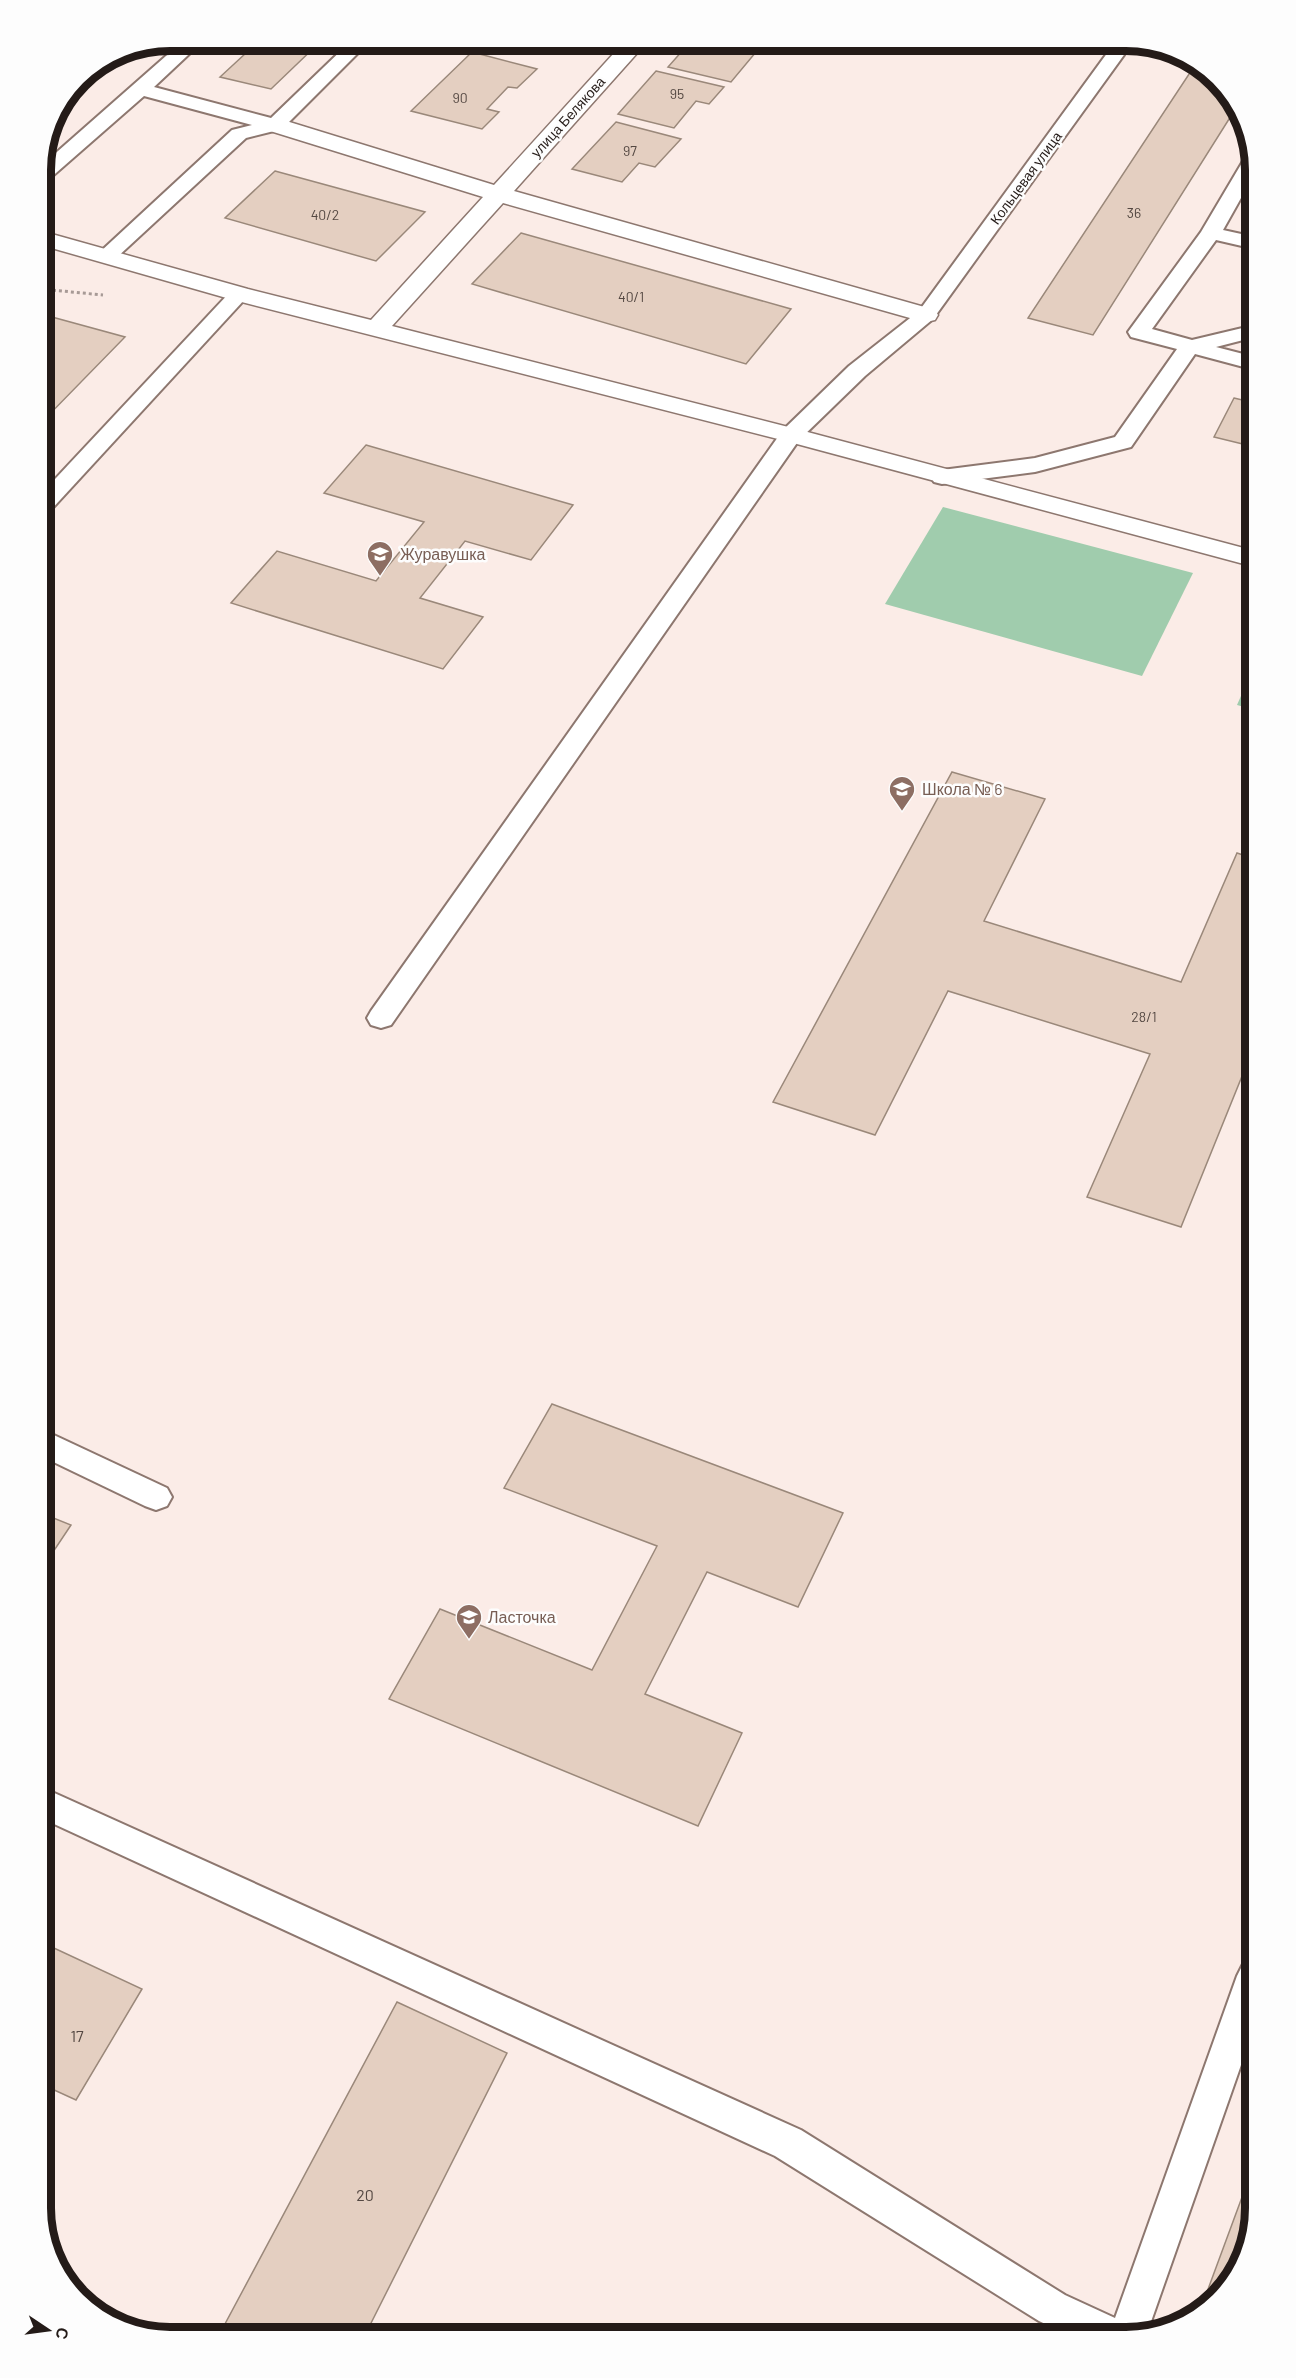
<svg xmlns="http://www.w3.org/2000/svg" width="1296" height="2378" font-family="Barlow,sans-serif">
<rect width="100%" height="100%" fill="#fbece7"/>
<g fill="#a0ccad">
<polygon points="943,507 1193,573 1142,676 885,604"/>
<polygon points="1255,664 1255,710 1237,705"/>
</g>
<g fill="#e4cfc1" stroke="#9a887a" stroke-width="1.5">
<polygon points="259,41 321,41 271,89 220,77"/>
<polygon points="491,41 555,41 544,54"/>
<polygon points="691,41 704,41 724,45 728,41 740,41 751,43 746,50 756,52 731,82 668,67"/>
<polygon points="472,52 537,69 517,88 508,87 487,109 499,112 482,129 411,111"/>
<polygon points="1197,62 1236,108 1093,335 1028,318"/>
<polygon points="656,71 724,87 709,104 696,101 674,128 618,114"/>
<polygon points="616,122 681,139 655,167 639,163 622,182 572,169"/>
<polygon points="275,171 425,212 376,261 225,218"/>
<polygon points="521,233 791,309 746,364 472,284"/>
<polygon points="41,314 125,337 41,423"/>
<polygon points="1234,398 1255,403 1255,447 1214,437"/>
<polygon points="366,445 573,505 531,560 465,541 420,598 483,617 443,669 231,603 277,551 376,581 424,522 324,493"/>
<polygon points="952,772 1045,799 984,921 1181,982 1237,853 1255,859 1255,1044 1181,1227 1087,1197 1150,1054 948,991 875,1135 773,1102"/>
<polygon points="552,1404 843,1513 798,1607 707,1572 645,1694 742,1733 698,1826 389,1699 440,1609 592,1670 657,1546 504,1488"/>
<polygon points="41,1513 71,1525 41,1570"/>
<polygon points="41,1942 142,1989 76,2100 41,2084"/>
<polygon points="397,2002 507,2053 364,2337 218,2337"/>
<polygon points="1255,2162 1255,2208 1234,2279 1214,2296 1207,2292"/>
</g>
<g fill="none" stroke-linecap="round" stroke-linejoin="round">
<g stroke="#8d776f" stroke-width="4">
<g id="service">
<polygon points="183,41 203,41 154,87 271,118 351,41 370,41 282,129 246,138 114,260 107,262 100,260 97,256 100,252 232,130 252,125 144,96 48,180 41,182 41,166"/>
<polygon points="1116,41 1134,41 933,319 865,376 799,440 391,1025 381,1028 371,1025 367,1018 371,1011 783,430 849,366 919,311"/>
<polygon points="1252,154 1255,173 1223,230 1255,237 1255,249 1216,240 1152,329 1192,340 1255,325 1255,337 1216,347 1255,357 1255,370 1195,354 1131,447 1035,472 942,484 934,482 931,477 934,472 942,470 1035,458 1115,437 1177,349 1131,337 1128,332 1201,232 1246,156"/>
<polygon points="239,288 246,290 249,294 246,298 49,512 41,514 41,494 232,290"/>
<polygon points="41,1429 167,1488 172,1497 167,1506 156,1510 145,1506 41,1456"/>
<polygon points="41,1787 801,2130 1065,2295 1115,2318 1237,1976 1243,1964 1255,1959 1255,2025 1147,2333 1126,2338 1073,2337 1039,2321 775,2156 41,1818"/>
</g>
</g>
<g stroke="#8d776f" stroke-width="3">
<polygon id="minor" points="625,41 648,41 514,191 935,310 938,315 935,320 926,322 917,320 503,203 392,326 800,430 1255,551 1255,567 782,440 230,299 41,245 41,231 248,289 371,320 483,197 267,130 264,125 267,120 275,118 283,120 494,185"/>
</g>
<polyline stroke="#a79a96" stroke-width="3" stroke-dasharray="3 3" stroke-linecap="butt" points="41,289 103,295"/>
<use href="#service" fill="#fff" fill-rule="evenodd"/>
<use href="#minor" fill="#fff" fill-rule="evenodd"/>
</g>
<defs>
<g id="school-pin" transform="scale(1.35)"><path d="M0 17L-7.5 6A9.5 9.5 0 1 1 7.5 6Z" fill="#8d6e63" stroke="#fdfdfd"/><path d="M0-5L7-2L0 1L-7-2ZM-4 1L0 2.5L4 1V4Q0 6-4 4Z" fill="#fff"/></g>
</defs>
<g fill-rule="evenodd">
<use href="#school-pin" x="380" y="554"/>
<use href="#school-pin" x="902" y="789"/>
<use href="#school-pin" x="469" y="1617"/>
</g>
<g text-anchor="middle" stroke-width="5" stroke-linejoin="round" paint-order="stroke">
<g font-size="14" fill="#544842">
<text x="677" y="99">95</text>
<text x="460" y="103">90</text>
<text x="630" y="156">97</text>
<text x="1134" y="218">36</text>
<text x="325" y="220">40/2</text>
<text x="631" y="302">40/1</text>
<text x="1144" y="1022">28/1</text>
</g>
<g font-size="14" fill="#241b18" stroke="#fdfdfd">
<text transform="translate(568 117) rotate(-48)" y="5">улица Белякова</text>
<text transform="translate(1026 178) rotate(-54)" y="5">Кольцевая улица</text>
</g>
<g font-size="16" fill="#785e54" stroke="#fdfdfd" text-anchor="start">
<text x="400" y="560">Журавушка</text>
<text x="922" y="795">Школа № 6</text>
<text x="488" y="1623">Ласточка</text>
</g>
<g font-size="16" fill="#544842">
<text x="77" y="2042">17</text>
<text x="365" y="2201">20</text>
</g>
</g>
<path d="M0 0H1296V2378H0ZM170 51H1126A119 119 0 0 1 1245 170V2208A119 119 0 0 1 1126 2327H170A119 119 0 0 1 51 2208V170A119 119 0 0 1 170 51Z" fill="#fdfdfd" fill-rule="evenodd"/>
<path fill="none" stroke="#241b18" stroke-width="8" d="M170 51H1126A119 119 0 0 1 1245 170V2208A119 119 0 0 1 1126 2327H170A119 119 0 0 1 51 2208V170A119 119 0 0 1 170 51Z"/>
<g transform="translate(48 2330) rotate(103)" stroke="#fdfdfd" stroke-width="4.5" paint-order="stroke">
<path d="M0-4.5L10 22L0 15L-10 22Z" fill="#241b18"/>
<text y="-9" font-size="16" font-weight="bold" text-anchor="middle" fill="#241b18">С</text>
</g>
</svg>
